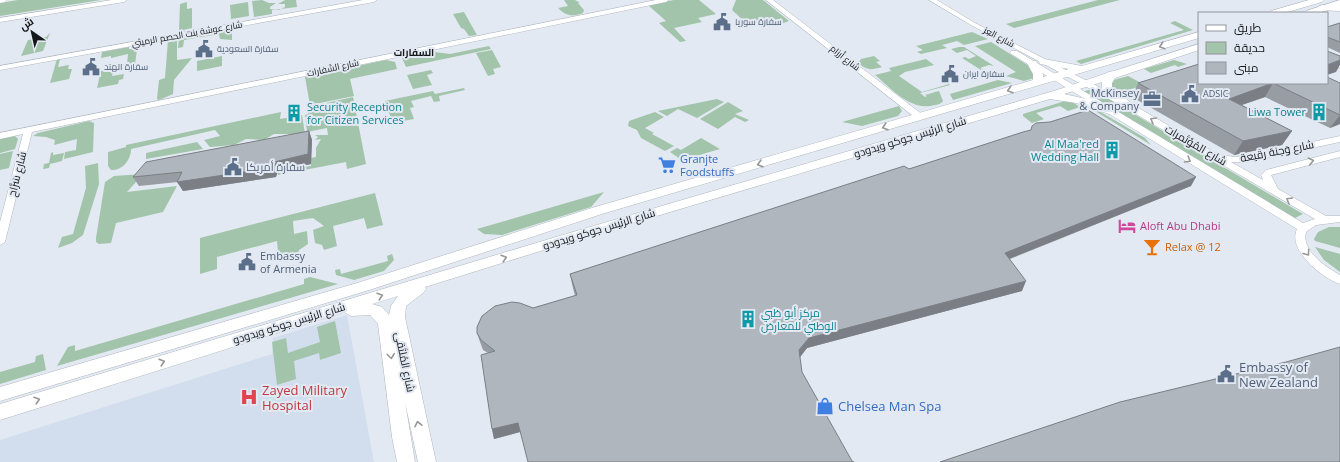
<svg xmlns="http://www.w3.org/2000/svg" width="1340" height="462" font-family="'Open Sans',Cairo,sans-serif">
<rect width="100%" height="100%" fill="#e3e9f2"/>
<polygon fill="#d2deed" points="347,315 374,462 0,462 0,440 272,354 273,338"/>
<g fill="#a1c4ab">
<polygon points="18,0 101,0 0,16 0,3"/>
<polygon points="262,0 269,3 276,3 270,7 270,9 279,10 285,7 285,4 278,4 285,0 296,0 297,7 272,10 272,14 254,17 252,1"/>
<path d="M564,0H575L580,3H578L584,10L583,13C572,17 566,16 558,8L568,6Z"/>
<polygon points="674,0 699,0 716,14 698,18 702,22 674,28 686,41 680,42 659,23 666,21 648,5"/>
<polygon points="736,0 763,0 789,21 781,24 776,21 769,22 766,19 747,24 732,10"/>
<polygon points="1098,0 1120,0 1014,28 1006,24"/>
<polygon points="187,2 187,9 192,8 192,28 179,31 180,4"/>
<polygon points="248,2 249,16 231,19 230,5"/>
<polygon points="464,12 477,35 469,36 464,29 461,28 453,14"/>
<polygon points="1175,21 1193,30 1081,64 1076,61 1184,30 1170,23"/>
<polygon points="232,28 232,40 220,39 219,34 184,40 183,47 178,48 179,38"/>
<polygon points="972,32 988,39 964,45 957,41 942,45 947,48 921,54 917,52 923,50 916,46"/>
<polygon points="50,33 43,51 21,56 28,40 46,37"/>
<polygon points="177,38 177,60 192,58 174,80 173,94 159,100 157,99 159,80 165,78 168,40"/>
<polygon points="991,42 1034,69 1034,78 1024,81 1006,76 1016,72 975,46"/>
<polygon points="489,46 491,49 406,67 402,58 405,55 427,51 450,54"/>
<polygon points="129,47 129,49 137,50 135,64 117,67 117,66 127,64 128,54 111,58 111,56 101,58 102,52"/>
<polygon points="959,47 964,47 994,66 989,65 980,68 982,69 981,70 962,58 965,57 969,59 976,56 967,50 957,53 951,49"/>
<polygon points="492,50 501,67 493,69 495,74 488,76 476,53"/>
<polygon points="222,56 222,66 197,71 197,61"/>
<path d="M874,56L880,61L876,62L882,67C870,70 869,71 858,63L861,59Z"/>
<polygon points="57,59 60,59 58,67 69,65 68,69 72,69 69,79 50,83"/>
<path d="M926,59L934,65L905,72L899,76L922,92L949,84L950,85L920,93L925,97L927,96L925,95L939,91L943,101C941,104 939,104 935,105C911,112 892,89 875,75L891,71L889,68Z"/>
<polygon points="386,60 395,62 397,69 350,79 354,96 310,105 305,77"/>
<polygon points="1174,60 1187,64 1178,67 1175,65 1151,73 1144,69"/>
<polygon points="114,69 112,76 124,74 123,79 119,80 118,84 97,88 101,71"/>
<polygon points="431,70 433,73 427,75 432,85 413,89 407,75"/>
<polygon points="1128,76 1145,85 1121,92 1110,86 1110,81"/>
<polygon points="998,80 1012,83 953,100 950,94"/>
<polygon points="464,88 465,90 439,96 440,101 434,102 431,96 411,101 414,107 410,108 414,119 403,121 401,116 391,118 385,101 433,91 435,94"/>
<polygon points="1092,89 1303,214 1293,219 1082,92"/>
<polygon points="353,97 366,164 347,169 346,162 278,175 278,171 311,166 311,158 316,157 316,148 321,139 315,140 318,137 315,135 328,135 327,128 307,132 305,115 308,114 309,107"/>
<polygon points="717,99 724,102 697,118 678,109 667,116 658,111"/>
<polygon points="1065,101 1072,102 1080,107 1068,111 1060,106 1036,113 1044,119 1032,123 1023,116 1023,114"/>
<polygon points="728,102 743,111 735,114 749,120 745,122 735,117 718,129 700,119"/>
<polygon points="899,106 902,111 898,116 862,126 842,122"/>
<polygon points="1092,107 1145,138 1151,145 1090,108"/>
<path d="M281,112L280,119L302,115L305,134H274L264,140L246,139L234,145L210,147L204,140L220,136L215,130L131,149C131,160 122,171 111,170L108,166V152L126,147V145Z"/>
<polygon points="655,112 664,117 645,128 654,133 652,134 674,146 665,151 641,138 637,130 628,126 629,121"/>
<polygon points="89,121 94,123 93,152 64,159 65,152 76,150 77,139 54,145 55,140 46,137 33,136 38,133"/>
<polygon points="15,136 18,139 15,149 0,153 0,139"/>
<polygon points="701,138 720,149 682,160 670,152 677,148 681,150"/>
<polygon points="197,142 203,149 146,159 146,153"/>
<polygon points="13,151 9,168 0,170 0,154"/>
<polygon points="53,152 53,155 64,153 62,161 50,164 49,168 43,169 44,164 49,163 51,153"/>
<polygon points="98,163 99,184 83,235 72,243 58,248 62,237 73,234 86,188 85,166"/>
<polygon points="143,174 127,192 177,186 163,212 116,223 111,243 99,244 96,242 96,238 105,182 114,176"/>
<polygon points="604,192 591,207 502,235 484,234 477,229"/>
<polygon points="375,193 383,225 367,229 364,218 333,226 337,246 324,250 322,245 315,243 313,230 324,226 313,218 293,221 294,234 307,231 308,244 299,250 297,257 279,262 277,241 217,257 217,269 200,274 200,238"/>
<polygon points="1329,227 1340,227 1340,248 1315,241 1314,239 1318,232"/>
<polygon points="1315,247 1340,254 1340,272 1324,260"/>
<polygon points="392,254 394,260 384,271 354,280 336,275 335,270 340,269 341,274 388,261 387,256"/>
<polygon points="310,277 338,284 57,366 68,347 75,345 75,351 304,284 304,279"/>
<polygon points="335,321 341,353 320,360 319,353 294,361 296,379 277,385 272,342 286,338 288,353 320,342 317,327"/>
<polygon points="43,354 46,370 0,384 0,372 35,362 36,356"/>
</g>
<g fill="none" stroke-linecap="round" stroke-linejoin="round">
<g stroke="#b0b7bf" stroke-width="1">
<g id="street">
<polygon points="112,0 127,0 124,2 0,22 0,18"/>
<polygon points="363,0 377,0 374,2 0,70 0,66"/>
<polygon points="656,0 669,0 666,2 32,132 5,242 0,245 0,222 23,134 0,139 0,133"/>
<polygon points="766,0 773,0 923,115 924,117 923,119 917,119"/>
<path d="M929,0H937L975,23L1130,103L1219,155L1236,157L1246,156L1340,136V142L1246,162H1231L1263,180L1261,175L1266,170L1340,151V157L1271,175L1278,189L1326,216H1340V222L1316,225L1306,232C1301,251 1326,267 1340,275V284C1322,278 1287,250 1297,229L1010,53L1011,51H1017L1303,223L1315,219L1124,107L971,25Z"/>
<polygon points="1327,58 1340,63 1340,68 1327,63"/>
</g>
</g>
<g stroke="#b0b7bf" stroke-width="1">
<g id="secondary">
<polygon points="1309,0 1324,0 1322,2 1284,13 1269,13 1271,11"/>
<polygon points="1340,0 1340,6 1318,13 1304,13 1306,11"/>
<polygon points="1199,32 1199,38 605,213 366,291 0,401 0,387 357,283 595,207 1033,80 1033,74 1027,63 1028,61 1036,61 1043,74 1043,77 1069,69 1040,64 1039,62 1040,60 1044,59 1082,66"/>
<path d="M1199,44V50L1115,78L1112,83V87L1131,103L1133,105L1131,107H1123L1103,90L1102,88V82L1064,94L1082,98L1113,109L1115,111L1113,113L1109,114L1076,103L1050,99L566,243L425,287L426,289L423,293L406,306L405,317L436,462H418L405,402L415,462H397L392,437L378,324L370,315L351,316L344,312L0,420V404L556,237L1057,90L1107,73L1108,72L1114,71ZM398,296L391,306L389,315L382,307L372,304Z"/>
</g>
</g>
<g stroke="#b0b7bf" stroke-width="1">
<g id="primary">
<polygon points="0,0 7,0 5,2 0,3"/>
<polygon points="1309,0 1319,0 1319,1 1314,4 1311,3"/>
<polygon points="1323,5 1340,5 1340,11 1319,10 1318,8 1319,6"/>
</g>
</g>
<use href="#street" fill="#fff" fill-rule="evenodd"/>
<use href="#secondary" fill="#fff" fill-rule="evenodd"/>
<use href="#primary" fill="#fff" fill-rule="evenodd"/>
</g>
<g fill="#979da3">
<polygon points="1340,23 1340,53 1327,47 1327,27"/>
<polygon points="1138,83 1340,83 1340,124 1330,128 1265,97 1242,105 1292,131 1282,145 1234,155 1132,97"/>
<polygon points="1030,130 1191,186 1010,259 1022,291 807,348 800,356 494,439 492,429 488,353 483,350 480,342 477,333 533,308 575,296 572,284 570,274 909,169"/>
<polygon points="309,131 312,140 311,164 278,171 276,177 183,191 178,182 139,186 133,177"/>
</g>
<g fill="#7b7f85">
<polygon points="1340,60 1340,65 1336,72 1327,75 1327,65"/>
<polygon points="1273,83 1265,97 1221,112 1229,99"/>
<polygon points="1340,115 1340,124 1330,128"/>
<polygon points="309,131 312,140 311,164 278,171 276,177 183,191 177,182 274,162"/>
<polygon points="1292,131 1282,145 1234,155 1243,141"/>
<polygon points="1196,177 1191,186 1001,262 1005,253"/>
<polygon points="1026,281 1022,291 807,348 798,360 799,350 809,338"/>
<polygon points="518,423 520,432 494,439 492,429"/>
</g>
<g fill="#b0b6be" stroke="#7b7f85">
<polygon points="1340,23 1340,42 1327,37 1327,27"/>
<polygon points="1327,51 1340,56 1340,60 1327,65"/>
<polygon points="1199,64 1199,83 1327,83 1327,77 1340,83 1340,115 1273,83 1229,99 1292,131 1243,141 1138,83"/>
<polygon points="1088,110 1196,177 1005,253 1026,281 809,338 799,350 802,372 852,461 854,462 528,462 518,423 492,429 481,355 495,351 481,340 477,333 477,327 482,316 495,306 512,302 520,303 533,308 577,295 570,274 904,166 909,169 1023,132 1031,130 1032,126 1036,123 1050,122"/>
<polygon points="309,131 308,154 274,162 272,168 177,182 182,172 133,177 146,162"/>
<polygon points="1340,347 1340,462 940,462 1120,402 1286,362"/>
</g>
<defs><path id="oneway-chevron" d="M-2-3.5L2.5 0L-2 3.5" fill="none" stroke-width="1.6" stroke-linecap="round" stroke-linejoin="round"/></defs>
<g stroke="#969798">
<use href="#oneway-chevron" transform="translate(1162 46) rotate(164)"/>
<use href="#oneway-chevron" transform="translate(1010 90) rotate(163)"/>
<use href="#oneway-chevron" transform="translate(1153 120) rotate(-150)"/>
<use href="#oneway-chevron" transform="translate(885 127) rotate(163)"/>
<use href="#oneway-chevron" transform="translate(1188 160) rotate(31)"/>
<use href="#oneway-chevron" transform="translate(1311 161) rotate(-13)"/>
<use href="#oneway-chevron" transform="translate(760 164) rotate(164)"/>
<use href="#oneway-chevron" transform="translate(1289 200) rotate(-150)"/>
<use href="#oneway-chevron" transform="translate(1307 253) rotate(54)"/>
<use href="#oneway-chevron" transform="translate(504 258) rotate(-17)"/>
<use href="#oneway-chevron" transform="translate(380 296) rotate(-17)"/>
<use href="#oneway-chevron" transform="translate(391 356) rotate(83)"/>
<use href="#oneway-chevron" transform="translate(162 362) rotate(-17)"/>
<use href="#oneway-chevron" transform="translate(37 400) rotate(-17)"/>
<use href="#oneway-chevron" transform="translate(418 424) rotate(-102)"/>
</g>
<defs>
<g id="civic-bare" transform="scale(1.38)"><path d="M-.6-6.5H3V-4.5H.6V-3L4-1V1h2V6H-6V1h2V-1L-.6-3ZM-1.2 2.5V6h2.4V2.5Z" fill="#5c6f8a" stroke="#e3e9f2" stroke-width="2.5" paint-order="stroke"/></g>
<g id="office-bare" transform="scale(1.38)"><path d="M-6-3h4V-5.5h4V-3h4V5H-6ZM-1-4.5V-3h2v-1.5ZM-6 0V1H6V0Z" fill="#5c6f8a" stroke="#e3e9f2" stroke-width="2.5" paint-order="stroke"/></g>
<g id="building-bare" transform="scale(1.38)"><path d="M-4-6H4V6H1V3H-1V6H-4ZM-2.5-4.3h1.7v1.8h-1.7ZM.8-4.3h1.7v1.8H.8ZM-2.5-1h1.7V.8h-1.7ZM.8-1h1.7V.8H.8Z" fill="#0f9aa8" stroke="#e3e9f2" stroke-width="2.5" paint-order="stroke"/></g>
<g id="supermarket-bare" transform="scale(1.38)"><path d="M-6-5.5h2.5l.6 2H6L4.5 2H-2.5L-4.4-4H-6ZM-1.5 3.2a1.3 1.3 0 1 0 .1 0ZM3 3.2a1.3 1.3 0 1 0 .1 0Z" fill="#3f7fe0" stroke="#e3e9f2" stroke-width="2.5" paint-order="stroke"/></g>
<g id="hotel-bare" transform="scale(1.38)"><path d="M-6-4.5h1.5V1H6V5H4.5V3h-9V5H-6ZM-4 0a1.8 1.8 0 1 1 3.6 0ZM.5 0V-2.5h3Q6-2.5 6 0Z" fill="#d1479c" stroke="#e3e9f2" stroke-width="2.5" paint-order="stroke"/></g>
<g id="bar-bare" transform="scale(1.38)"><path d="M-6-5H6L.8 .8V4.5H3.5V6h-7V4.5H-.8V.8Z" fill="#e8710a" stroke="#e3e9f2" stroke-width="2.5" paint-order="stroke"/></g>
<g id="hospital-bare" transform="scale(1.38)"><path d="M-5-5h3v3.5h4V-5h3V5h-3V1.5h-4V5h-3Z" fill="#e0444e" stroke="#e3e9f2" stroke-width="2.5" paint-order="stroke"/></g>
<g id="shop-bare" transform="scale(1.38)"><path d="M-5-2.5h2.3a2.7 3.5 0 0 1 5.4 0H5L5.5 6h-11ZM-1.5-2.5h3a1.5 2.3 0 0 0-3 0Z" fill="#3f7fe0" stroke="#e3e9f2" stroke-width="2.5" paint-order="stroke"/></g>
</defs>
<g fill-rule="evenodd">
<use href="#civic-bare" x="722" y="22"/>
<use href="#civic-bare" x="204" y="49"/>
<use href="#civic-bare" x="91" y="67"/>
<use href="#civic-bare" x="950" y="74"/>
<use href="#civic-bare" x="1190" y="94"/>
<use href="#office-bare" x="1152" y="99"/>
<use href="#building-bare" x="1319" y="112"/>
<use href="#building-bare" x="294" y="113"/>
<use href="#building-bare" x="1112" y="150"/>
<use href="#supermarket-bare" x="667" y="165"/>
<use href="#civic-bare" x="233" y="167"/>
<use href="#hotel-bare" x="1127" y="226"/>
<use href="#bar-bare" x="1152" y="247"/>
<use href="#civic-bare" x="247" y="262"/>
<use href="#building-bare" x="748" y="319"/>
<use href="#civic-bare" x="1226" y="374"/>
<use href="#hospital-bare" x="249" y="397"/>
<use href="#shop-bare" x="825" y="406"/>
</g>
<g text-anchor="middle" stroke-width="4" stroke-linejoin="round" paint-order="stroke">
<g font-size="9" fill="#4e5e75" stroke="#e3e9f2" text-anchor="start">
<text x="735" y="25">سفارة سوريا</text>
<text x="217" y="52">سفارة السعودية</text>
<text x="104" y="70">سفارة الهند</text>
<text x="963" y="77">سفارة ايران</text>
<text x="1203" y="97">ADSIC</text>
</g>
<g font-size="9" fill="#15181b" stroke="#e3e9f2">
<text transform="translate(187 34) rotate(-10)" y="3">شارع عوشة بنت الحصم الرميثي</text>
<text transform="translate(999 37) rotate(28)" y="3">شارع العِز</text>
<text transform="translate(845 58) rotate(38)" y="3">شارع أرزام</text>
<text transform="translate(333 68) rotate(-12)" y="3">شارع السَّفارات</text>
</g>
<g font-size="10" font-weight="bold" fill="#15181b" stroke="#e3e9f2">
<text x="414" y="56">السفارات</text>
</g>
<g font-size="11" fill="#4e5e75" stroke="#e3e9f2" text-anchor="start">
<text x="1139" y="97" text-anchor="end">McKinsey<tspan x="1139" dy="13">&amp; Company</tspan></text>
<text x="246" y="171">سفارة أمريكا</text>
<text x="260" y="260">Embassy<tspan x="260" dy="13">of Armenia</tspan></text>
</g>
<g font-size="11" fill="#0d838f" stroke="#e3e9f2" text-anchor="start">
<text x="307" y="111">Security Reception<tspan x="307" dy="13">for Citizen Services</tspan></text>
<text x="1306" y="116" text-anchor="end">Liwa Tower</text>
<text x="1099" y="148" text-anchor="end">Al Maa'red<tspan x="1099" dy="13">Wedding Hall</tspan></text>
<text x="761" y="317">مركز أبو ظبي<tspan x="761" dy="13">الوطني للمعارض</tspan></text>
</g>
<g font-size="11" fill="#15181b" stroke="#e3e9f2">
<text transform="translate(910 137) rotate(-17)" y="4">شارع الرئيس جوكو ويدودو</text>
<text transform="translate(1196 145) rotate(30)" y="4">شارع المُؤتَمرات</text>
<text transform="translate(1277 151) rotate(-11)" y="4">شارع وَجنة رقَيعة</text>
<text transform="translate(17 174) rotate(-76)" y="4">شارع سَرَّاح</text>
<text transform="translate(599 229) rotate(-17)" y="4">شارع الرئيس جوكو ويدودو</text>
<text transform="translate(289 323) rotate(-17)" y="4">شارع الرئيس جوكو ويدودو</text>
<text transform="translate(405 362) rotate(78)" y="4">شارع المُلتَقى</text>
</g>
<g font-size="11" fill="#366cbe" stroke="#e3e9f2" text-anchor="start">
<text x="680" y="163">Granjte<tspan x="680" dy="13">Foodstuffs</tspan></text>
</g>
<g font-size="11" fill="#b23c85" stroke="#e3e9f2" text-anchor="start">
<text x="1140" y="230">Aloft Abu Dhabi</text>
</g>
<g font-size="11" fill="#c56008" stroke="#e3e9f2" text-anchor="start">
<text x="1165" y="251">Relax @ 12</text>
</g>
<g font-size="13" fill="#4e5e75" stroke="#e3e9f2" text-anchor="start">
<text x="1239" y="372">Embassy of<tspan x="1239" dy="15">New Zealand</tspan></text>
</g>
<g font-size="13" fill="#be3a42" stroke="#e3e9f2" text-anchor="start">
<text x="262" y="395">Zayed Military<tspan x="262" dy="15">Hospital</tspan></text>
</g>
<g font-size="13" fill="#366cbe" stroke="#e3e9f2" text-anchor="start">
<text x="838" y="411">Chelsea Man Spa</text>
</g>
</g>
<rect x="1198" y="12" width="130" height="72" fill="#e3e9f2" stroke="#91959c"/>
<rect x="1206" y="25" width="20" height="6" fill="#ffffff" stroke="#91959c"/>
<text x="1234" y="32" font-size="12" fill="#15181b">طريق</text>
<rect x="1206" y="42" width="20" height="12" fill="#a1c4ab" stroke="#91959c"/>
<text x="1234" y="52" font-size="12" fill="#15181b">حديقة</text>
<rect x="1206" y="62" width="20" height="12" fill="#b0b6be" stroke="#91959c"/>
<text x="1234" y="72" font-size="12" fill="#15181b">مبنى</text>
<g transform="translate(32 32) rotate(326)" stroke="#e3e9f2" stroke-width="3" paint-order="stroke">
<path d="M0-3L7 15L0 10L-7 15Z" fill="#15181b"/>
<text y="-6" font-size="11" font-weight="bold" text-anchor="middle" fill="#15181b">ش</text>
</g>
</svg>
